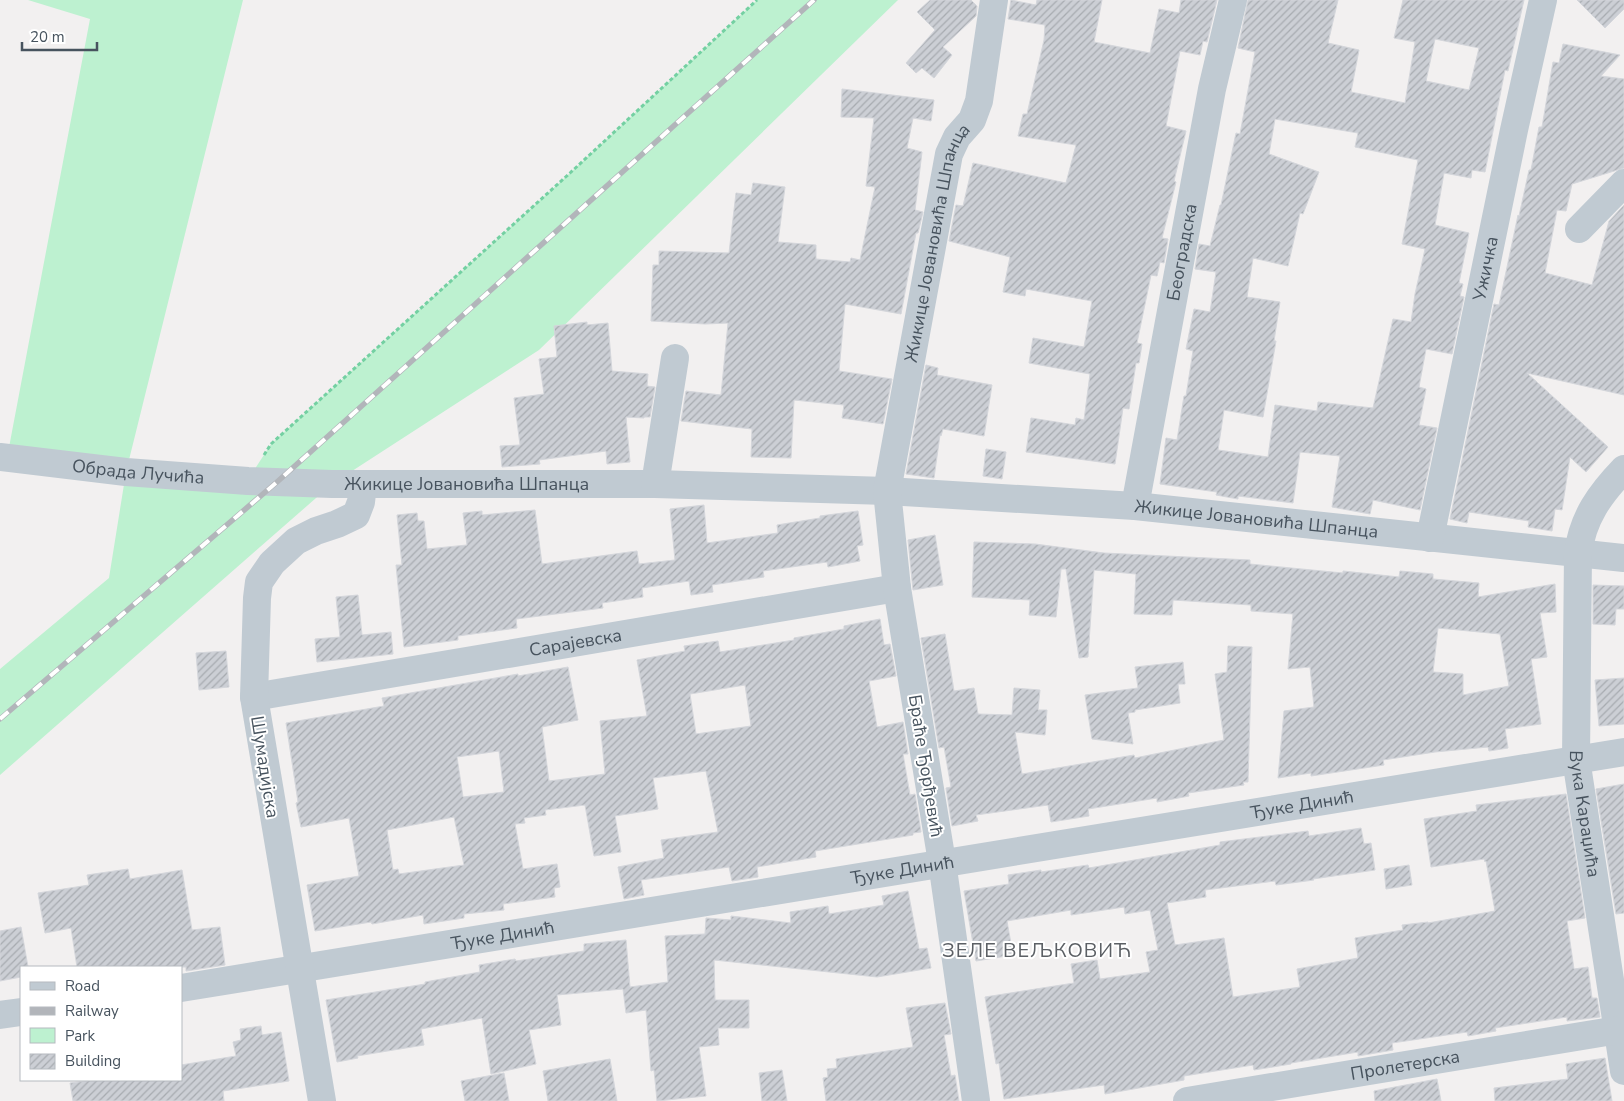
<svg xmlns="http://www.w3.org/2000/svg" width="1624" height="1101" font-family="'Nunito Sans',sans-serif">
<defs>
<pattern id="building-hatch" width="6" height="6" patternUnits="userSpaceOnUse" patternTransform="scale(1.25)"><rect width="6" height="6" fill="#cccfd5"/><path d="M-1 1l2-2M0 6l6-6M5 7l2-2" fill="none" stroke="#a7abb0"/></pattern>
</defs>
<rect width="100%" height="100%" fill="#f2f0f0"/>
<polygon fill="#bdf1d0" points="28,0 243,0 126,472 247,481 271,444 570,173 757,0 898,0 539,350 332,484 0,775 0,669 109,578 126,472 7,458 90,19"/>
<g fill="url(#building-hatch)" stroke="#d4d6db" fill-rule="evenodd">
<polygon points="930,0 971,0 977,6 976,16 943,47 952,55 934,78 922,68 916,73 906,63 935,30 917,12"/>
<polygon points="1011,0 1036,5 1037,0 1102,0 1094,42 1150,53 1159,9 1179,13 1181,0 1217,0 1207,42 1203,41 1200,55 1180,51 1166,126 1186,131 1174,181 1176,182 1162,238 1168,239 1164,263 1160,262 1157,276 1151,275 1137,343 1142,344 1139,363 1136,363 1129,409 1123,408 1115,464 1026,452 1031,418 1075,425 1076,418 1084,420 1090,374 1029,363 1033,338 1084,347 1092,301 1026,289 1025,296 1003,292 1010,257 949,241 956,205 963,206 973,163 1066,183 1076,145 1018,136 1023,114 1027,114 1044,40 1045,25 1008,19"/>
<path d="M1248,0H1338L1328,43L1359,50L1351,92L1405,103L1415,42L1394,38L1403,0H1524L1508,71L1505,70L1485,172L1472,170L1471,178L1444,173L1435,225L1469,233L1459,283L1463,284L1460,296L1464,297L1452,354L1426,349L1419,387L1426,389L1419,425L1437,428L1420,510L1373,500L1370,514L1332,507L1340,456L1300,452L1293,503L1238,496V499L1216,495L1217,492L1160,484L1166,438L1177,440L1184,396H1186L1193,351L1186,349L1194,309L1210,312L1216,272L1195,269L1199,244L1210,246L1220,205H1221L1236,133L1240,134L1255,52L1238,48ZM1435,39L1479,48L1469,90L1426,81ZM1275,119L1358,133L1355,147L1418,160L1402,244L1425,249L1415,294L1411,322L1393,319L1373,408L1318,402L1317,411L1275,405L1268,457L1218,450L1224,410L1263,417L1276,341H1274L1280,302L1247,297L1253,258L1288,266L1300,213L1303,214L1319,172L1269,154Z"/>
<polygon points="1577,0 1624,0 1624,9 1605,28"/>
<polygon points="1563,44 1620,55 1601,76 1624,79 1624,168 1572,184 1566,211 1557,210 1545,273 1592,285 1609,221 1624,205 1624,395 1527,373 1608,447 1586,472 1570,457 1562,510 1555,509 1552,531 1528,527 1529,521 1469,512 1467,523 1450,519 1494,304 1499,305 1518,215 1519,216 1529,170 1531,170 1539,127 1542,127 1553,62 1559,63"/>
<polygon points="842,89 934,100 931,121 913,118 907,148 922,152 915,210 923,212 918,233 916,233 901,314 845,304 839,371 892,379 883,424 842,418 844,405 794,400 791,458 751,457 752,429 681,421 686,391 721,395 728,323 705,324 651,321 653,265 659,265 659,251 729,253 736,193 751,195 753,183 785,187 778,242 816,245 816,259 850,262 851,258 860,260 875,187 866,186 874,118 841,117"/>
<polygon points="587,322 587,325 608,323 612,371 648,374 647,386 655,387 650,417 644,417 644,418 626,417 630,462 607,464 606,451 539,460 540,464 502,467 500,446 520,445 514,398 544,394 539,359 557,357 554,326"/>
<polygon points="926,365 938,368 937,375 992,385 984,436 943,429 941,436 940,435 934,478 906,474"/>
<polygon points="986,449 1006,452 1002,479 983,476"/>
<polygon points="704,505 707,543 778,533 777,525 820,518 820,516 858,511 863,545 857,546 860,561 828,567 827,562 763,571 764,577 712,585 713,592 691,595 689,581 642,588 643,597 602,603 603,608 516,619 517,628 458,636 458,640 404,647 396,565 402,565 397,515 417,513 418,521 424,521 427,549 467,545 463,513 482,511 482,515 535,510 542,564 637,551 639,564 675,560 670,509"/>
<polygon points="935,535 943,585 913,590 908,540"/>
<path d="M974,542L1035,544L1104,553L1250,560V564L1343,573V571L1399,577L1400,571L1433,574V579L1479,583L1478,597L1555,584L1556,612L1540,613L1547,657L1531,659L1541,724L1505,729L1508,748L1489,751L1488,747L1435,752L1383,760L1384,765L1311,776V773L1278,778L1284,711L1314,707L1310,667L1288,669L1293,614L1251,611V605L1173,600L1172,615L1134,614L1136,574L1094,570L1088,657L1079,658L1066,569H1061L1056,617L1029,615L1030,600L972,597ZM1438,628L1500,634L1509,686L1463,695V674L1433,672Z"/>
<polygon points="1593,585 1624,586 1624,609 1616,609 1615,625 1593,624"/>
<polygon points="358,595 362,635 391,632 393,654 317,662 315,639 340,637 336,597"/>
<path d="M880,619L884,645L890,644L896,676L869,681L877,727L903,722L908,754H903L910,795L915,794L921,832L913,833V835L815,851L816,857L757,867L758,877L732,881L729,867L641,880L644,895L624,899L618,867L664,858L661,840L718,832L706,771L653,778L658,809L615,816L621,852L594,856L585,805L545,810L546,815L524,818L525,823L515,824L523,869L557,864L560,887L554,888L555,897L503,904L504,910L464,914V918L424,924L423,915L372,924L371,922L315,931L307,885L359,876L349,818L301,827L296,803L298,802L286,723L384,706L382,698L518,674V676L568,667L578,720L542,727L549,781L605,774L600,721L647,716L637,660L685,651L684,646L718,641L720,652L794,640V638L844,629V626ZM745,685L751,726L696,734L690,694ZM499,751L504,792L463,797L457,757ZM454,817L464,865L399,874L398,869L393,870L387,830Z"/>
<polygon points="945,634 954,691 974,688 978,714 1012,715 1014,688 1040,690 1038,710 1047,710 1045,735 1015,732 1022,774 1134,755 1135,758 1224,740 1215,674 1227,672 1228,646 1252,647 1248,782 1243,782 1244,785 1188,793 1189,796 1157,802 1157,798 1088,809 1089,816 1051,822 1048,805 976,815 978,821 952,826 946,788 951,787 944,747 939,748 921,638"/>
<polygon points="226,651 229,687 199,690 196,653"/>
<polygon points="1183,662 1185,684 1178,684 1180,703 1135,710 1135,712 1128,713 1133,744 1092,739 1085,695 1138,688 1135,667"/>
<polygon points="1624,678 1624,724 1599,726 1595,680"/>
<polygon points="1624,784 1624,913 1616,914 1596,789"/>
<polygon points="1566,794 1585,918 1567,921 1574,969 1588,967 1592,998 1597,998 1600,1017 1567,1021 1567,1017 1495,1028 1496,1031 1468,1036 1467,1032 1392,1043 1393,1050 1358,1056 1358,1052 1291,1063 1291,1064 1254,1070 1253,1065 1184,1076 1184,1080 1105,1094 1104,1085 1004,1099 999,1063 996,1064 985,997 1074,983 1071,964 1097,960 1100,979 1150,972 1146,952 1158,950 1150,910 1125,914 1124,907 1071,915 1071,910 1007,921 1013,955 976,961 964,891 1009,884 1008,875 1041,870 1041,872 1088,865 1089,868 1220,845 1220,842 1308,831 1309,836 1361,828 1364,844 1371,843 1375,870 1313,879 1314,880 1276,885 1275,881 1205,890 1206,897 1167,903 1175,945 1224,938 1233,997 1300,987 1297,969 1358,958 1355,938 1403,930 1402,925 1428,922 1428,923 1495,911 1486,861 1485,862 1484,859 1431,867 1424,819 1477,811 1476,805"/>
<polygon points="1409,865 1412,885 1386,889 1384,869"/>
<polygon points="128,869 130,879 182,870 192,930 220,927 225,965 186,971 186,967 77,967 71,928 45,933 38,893 89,885 87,875"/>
<polygon points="908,891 919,949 927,948 931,968 877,977 714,960 715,1000 749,1000 749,1028 718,1028 719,1045 699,1047 706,1096 657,1101 654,1070 651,1071 646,1010 626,1013 623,989 557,995 561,1025 529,1030 536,1064 491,1074 482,1018 421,1029 424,1045 357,1056 358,1058 337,1062 326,1000 425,984 425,982 480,972 479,965 515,959 516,961 584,951 584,944 626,940 630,987 668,982 665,936 705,934 706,918 731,920 731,916 791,923 790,912 828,906 829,914 884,905 882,896"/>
<polygon points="21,927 28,967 21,967 21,977 0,981 0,931"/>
<polygon points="945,1003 951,1034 944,1035 951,1076 955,1075 959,1101 826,1101 823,1078 828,1077 827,1069 837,1068 836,1059 913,1047 906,1008"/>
<polygon points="261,1026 262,1035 281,1032 289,1081 223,1091 224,1101 73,1101 70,1083 94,1080 181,1080 181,1065 236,1056 233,1042 241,1040 240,1029"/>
<polygon points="1605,1058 1612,1101 1495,1101 1494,1088 1568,1079 1566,1064"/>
<polygon points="610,1059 617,1101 548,1101 543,1071"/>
<polygon points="782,1070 787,1101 762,1101 759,1073"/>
<polygon points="504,1073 509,1101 465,1101 461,1081"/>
<polygon points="1437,1079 1441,1101 1375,1101 1374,1091"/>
</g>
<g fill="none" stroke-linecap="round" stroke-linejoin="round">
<polyline stroke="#74d0a2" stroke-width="3" stroke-dasharray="4 2.5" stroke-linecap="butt" points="264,455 271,444 570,173 757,0"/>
<g stroke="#c0cad2" stroke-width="28">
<polyline points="1579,229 1624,183"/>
<path id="s1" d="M0,457L126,472L248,481L332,484H655L887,491L1135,506L1624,558"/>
<path id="s2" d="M1624,469C1600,494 1583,517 1578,553L1576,759L1624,1071"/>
<polyline points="655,484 675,358"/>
<path id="s3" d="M1135,506L1212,89L1233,0"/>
<path id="s4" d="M1430,538L1514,130L1543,0"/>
<path id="s5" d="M254,697L897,588"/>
<path id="s6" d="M181,988L1624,752"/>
<polyline points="0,1015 21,1012"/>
<polyline points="322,1101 254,697 257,598 259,582 272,563 296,541 316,531 337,524 356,515 361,502 363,484"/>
<path id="s7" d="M976,1101L942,862L897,588L887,491L949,154L957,137L972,120L979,101L994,0"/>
<path id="s8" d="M1187,1101L1624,1029"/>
</g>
<g stroke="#b2b5ba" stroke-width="5.5">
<polyline id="rail" points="0,719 277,482 814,0"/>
</g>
<use href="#rail" stroke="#fff" stroke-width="4" stroke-dasharray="11" stroke-linecap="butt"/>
</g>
<g text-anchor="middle" stroke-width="4" stroke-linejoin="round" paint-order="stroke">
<g font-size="18" fill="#47535e" stroke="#fff">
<text dy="6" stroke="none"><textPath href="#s7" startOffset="870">Жикице Јовановића Шпанца</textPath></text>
<text dy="6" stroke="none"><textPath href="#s3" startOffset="258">Београдска</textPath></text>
<text dy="6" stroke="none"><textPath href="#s4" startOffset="275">Ужичка</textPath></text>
<text dy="6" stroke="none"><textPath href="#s1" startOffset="139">Обрада Лучића</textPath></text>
<text dy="6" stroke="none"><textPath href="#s1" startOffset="468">Жикице Јовановића Шпанца</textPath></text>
<text dy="6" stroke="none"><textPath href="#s1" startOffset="1259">Жикице Јовановића Шпанца</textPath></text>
<text dy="6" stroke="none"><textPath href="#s5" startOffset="326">Сарајевска</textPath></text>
<text transform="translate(926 766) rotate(81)" y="6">Браће Ђорђевић</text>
<text transform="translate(265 767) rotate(81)" y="6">Шумадијска</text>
<text dy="6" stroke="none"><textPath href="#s6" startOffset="1136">Ђуке Динић</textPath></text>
<text dy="6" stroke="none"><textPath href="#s2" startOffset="359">Вука Караџића</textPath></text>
<text dy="6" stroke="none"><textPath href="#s6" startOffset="731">Ђуке Динић</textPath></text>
<text dy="6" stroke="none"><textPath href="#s6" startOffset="326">Ђуке Динић</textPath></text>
<text dy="6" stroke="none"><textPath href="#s8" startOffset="221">Пролетерска</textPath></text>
</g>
<g font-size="20" letter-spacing="1" fill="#5c6065" stroke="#fff">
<text x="1037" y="957">ЗЕЛЕ ВЕЉКОВИЋ</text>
</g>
</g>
<rect x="20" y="966" width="162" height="115" fill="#ffffff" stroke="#b5babf"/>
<rect x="30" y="982" width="25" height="8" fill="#c0cad2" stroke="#b5babf"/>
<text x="65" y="991" font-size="15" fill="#47535e">Road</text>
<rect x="30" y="1007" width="25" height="8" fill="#b2b5ba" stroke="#b5babf"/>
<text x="65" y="1016" font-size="15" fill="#47535e">Railway</text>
<rect x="30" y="1028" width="25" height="15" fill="#bdf1d0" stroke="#b5babf"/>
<text x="65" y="1041" font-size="15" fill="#47535e">Park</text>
<rect x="30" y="1054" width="25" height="15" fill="url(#building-hatch)" stroke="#b5babf"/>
<text x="65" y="1066" font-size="15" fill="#47535e">Building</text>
<path d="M22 42v8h75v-8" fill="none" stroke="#47535e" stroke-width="2.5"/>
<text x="30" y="42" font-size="15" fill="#47535e" stroke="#ffffff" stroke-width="4" paint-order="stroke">20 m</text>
</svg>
